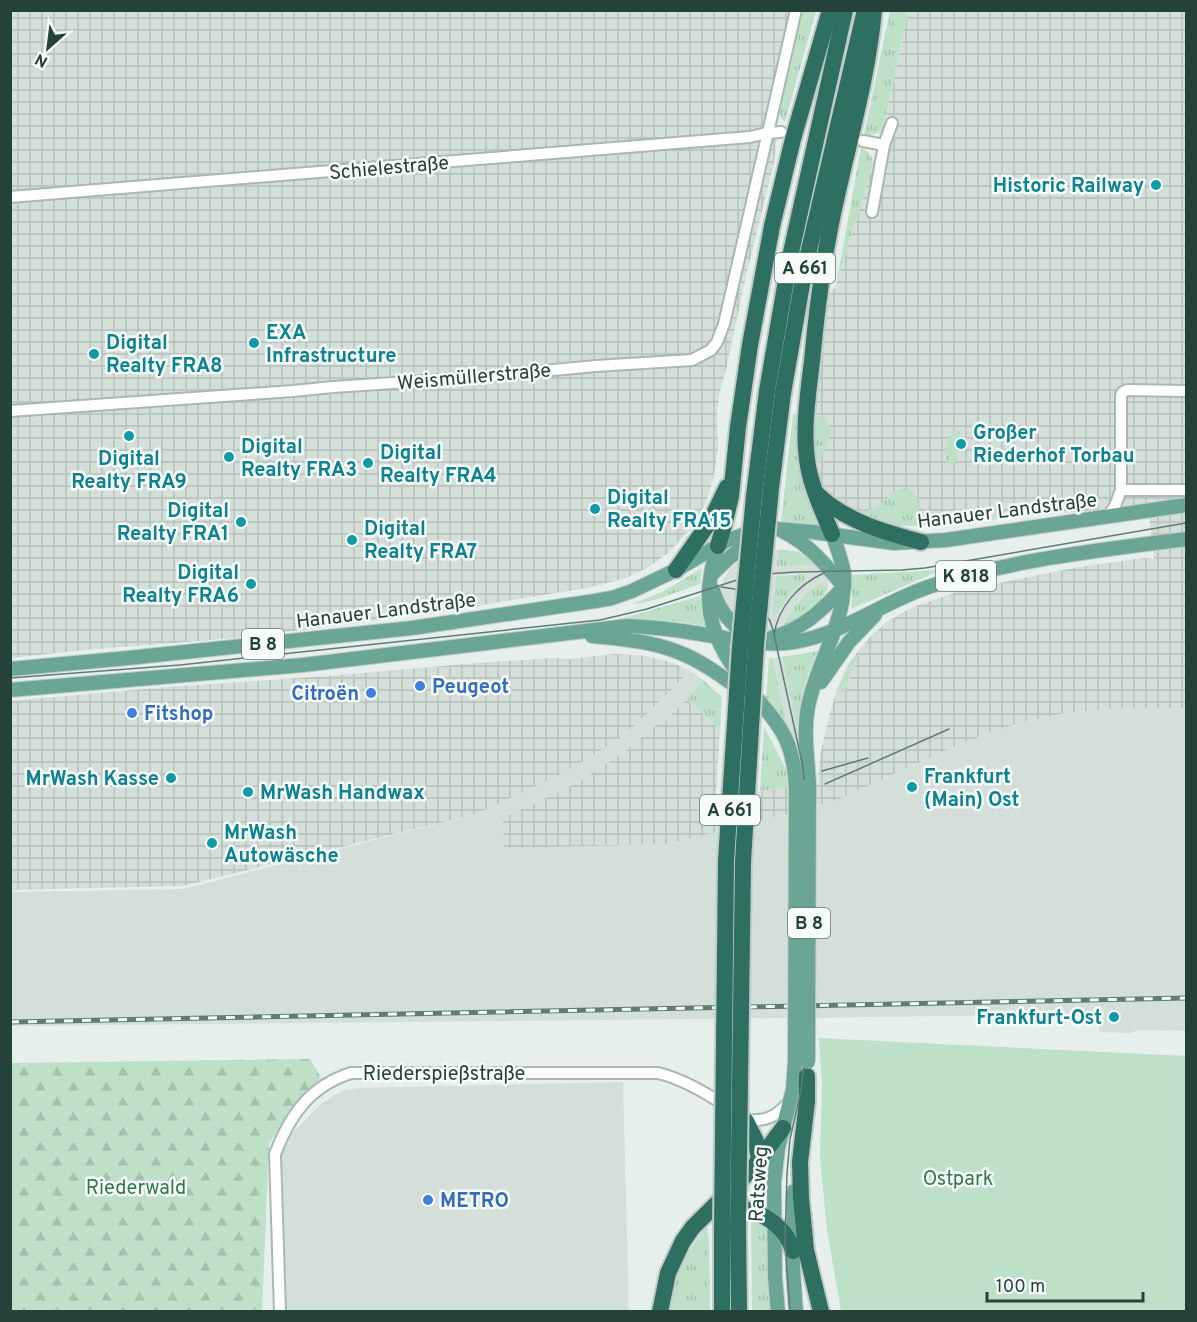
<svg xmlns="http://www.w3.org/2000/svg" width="1197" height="1322" font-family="Overpass,sans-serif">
<defs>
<pattern id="industrial-grid" width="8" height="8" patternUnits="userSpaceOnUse" patternTransform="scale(1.5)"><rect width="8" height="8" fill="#d4dfda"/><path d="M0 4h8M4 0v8" fill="none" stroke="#b6c1bc"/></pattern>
<pattern id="grass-tufts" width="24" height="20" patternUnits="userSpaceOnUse" patternTransform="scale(1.5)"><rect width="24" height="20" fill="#bfe0c8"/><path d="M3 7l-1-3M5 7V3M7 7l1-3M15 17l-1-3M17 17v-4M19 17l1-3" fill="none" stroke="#a4c1ad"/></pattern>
<pattern id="forest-firs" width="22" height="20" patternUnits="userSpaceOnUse" patternTransform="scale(1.5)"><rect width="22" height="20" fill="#bfe0c8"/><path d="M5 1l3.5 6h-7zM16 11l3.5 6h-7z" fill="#a4c1ad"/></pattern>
</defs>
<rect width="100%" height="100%" fill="#e6efeb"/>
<g fill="#d4dfda" fill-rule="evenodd">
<path d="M778,550L777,567L816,564L827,577L829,584L828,588L821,583L799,599L789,614L785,628L774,630L764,631L737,618L730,612L721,595L722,587L723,580L730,569L743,558L761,552ZM791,574H804L805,579L790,593L773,614L776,576Z"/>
<polygon points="782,657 796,726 798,726 800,763 788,729 772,658"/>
<polygon points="690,671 703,680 687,699 662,724 660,722 620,755 594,772 563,790 669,844 818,806 839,799 953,747 997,730 1023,722 1065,713 1085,711 1108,709 1186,708 1186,1031 1139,1030 1129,1033 1099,1032 1099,1014 796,1018 11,1026 10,892 183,889 476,814 586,760 624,735 649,712"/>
<polygon points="623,1082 629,1311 286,1312 282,1148 285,1141 322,1103 333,1096 345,1090 359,1088"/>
</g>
<g fill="url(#industrial-grid)">
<polygon points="10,11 803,11 779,113 774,163 745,280 727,366 720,392 717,410 718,448 714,476 706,503 692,527 669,552 649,567 626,578 587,588 433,613 311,629 236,638 83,650 11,658"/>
<polygon points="908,11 1186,11 1186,708 1108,709 1085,711 1065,713 1023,722 997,730 953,747 839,799 818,806 669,844 504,848 503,818 563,790 594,772 620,755 660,722 662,724 687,699 720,730 716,797 818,784 820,755 830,712 837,690 844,693 861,648 871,636 888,621 911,608 959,591 1079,567 1144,558 1154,559 1148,505 938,525 899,526 864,516 835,500 825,490 819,479 814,462 814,416 825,300 836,286 873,164 880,130 885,121"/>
<polygon points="614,654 648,656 673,663 690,671 649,712 624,735 586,760 551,779 476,814 183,886 11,890 11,701 156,688 327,676 477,663 552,658 570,659"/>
</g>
<g fill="url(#grass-tufts)">
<polygon points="803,11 816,11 785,122 780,117 779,113"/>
<polygon points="890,11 908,11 884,124 878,133 865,136 864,135"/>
<path d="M861,148C869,151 872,156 873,164L836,286Z"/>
<polygon points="793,414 801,415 821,526 781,522"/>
<polygon points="814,416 825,418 831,427 831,434 816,468 813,451"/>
<path d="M961,429L957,449H956L957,459L952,466C941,457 945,442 953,431Z"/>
<path d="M900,489L910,490L917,498L921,526C896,527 875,520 852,511C876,515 881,500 900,489Z"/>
<path d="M778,550C793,549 805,553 816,564L777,567Z"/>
<path d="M702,568L700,584C684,589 647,605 632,604L662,592Z"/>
<polygon points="936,570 937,572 851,609 852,596 851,575"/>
<polygon points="804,574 805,580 790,593 777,614 772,614 776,576"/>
<path d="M822,583L828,588C819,606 802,618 785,628L784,626C793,605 801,594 822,583Z"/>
<path d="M700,596L706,626C677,621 649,618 620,619Z"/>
<polygon points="861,648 844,693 837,690 849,663"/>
<path d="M818,651C807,675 799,699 798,726H796L782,657Z"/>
<polygon points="772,658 788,729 766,699 769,659"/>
<polygon points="703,680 722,697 720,730 687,699"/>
<polygon points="764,727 786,769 788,788 760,791"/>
<polygon points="751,1217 770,1225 773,1311 752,1311"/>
<path d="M707,1227L709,1242L710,1311L670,1312C673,1278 686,1252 707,1227Z"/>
</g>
<polygon fill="url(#forest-firs)" points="310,1059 321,1078 295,1104 269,1144 262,1311 11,1311 11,1063"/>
<polygon fill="#bfe0c8" points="819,1038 1186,1056 1186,1311 841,1311 827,1230 820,1158 822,1084"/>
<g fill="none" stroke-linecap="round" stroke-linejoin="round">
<g stroke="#a8b8b2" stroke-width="14">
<g id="minor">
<polyline points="863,141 884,145 892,123"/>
<polyline points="10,197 750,137 767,133 781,132"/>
<polyline points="872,212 884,145"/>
<polyline points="10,411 293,391 333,387 469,378 596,366 692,360 711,350 717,342 724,324 796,10"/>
<polyline points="1121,490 1186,490"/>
<polyline points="1107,517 1115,506 1121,490 1121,395 1123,392 1127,390 1186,391"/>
<path d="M742,1118C747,1121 750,1121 756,1120C771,1120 780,1112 790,1101"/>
<path d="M280,1312L275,1154C290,1115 310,1086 351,1073H658C683,1079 705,1092 727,1107"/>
</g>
</g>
<g stroke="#c2cac8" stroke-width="16">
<g id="major">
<path d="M784,532C809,544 827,566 844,587"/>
<path d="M718,546C713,563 708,581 709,600C710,644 739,675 764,707C773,718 782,729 787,742C793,756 795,772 796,787"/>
<polyline points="711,575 730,557 756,538"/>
<path d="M713,590C718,610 731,624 747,636"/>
<path d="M592,636C621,639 650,641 678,652C702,661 724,678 745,693"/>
<path d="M771,638C803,629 821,611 844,587"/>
<polyline points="10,669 128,658 412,628 595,601 612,598 632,591 676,570 726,541 745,534 756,532 777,529 812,532 894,543 946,540 1186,505"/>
<polyline points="821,682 849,642 875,615"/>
<path d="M10,690L303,665L627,626C650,627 672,629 695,633C727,638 761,647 794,642C840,635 884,602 928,587C1008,560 1102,550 1186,539"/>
<path d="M809,785C808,759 803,733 808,707C815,670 836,638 842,602C843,592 845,583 844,574C842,560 837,547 832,534"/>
<polyline points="794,1191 793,1270 796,1312"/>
<polyline points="778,1312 775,1277 774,1183 778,1148 793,1089 795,1061"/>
</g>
</g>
<g stroke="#c2cac8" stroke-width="20">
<g id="highway">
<polyline points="767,391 790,257 845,10"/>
<polyline points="783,393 805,267 865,10"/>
<path d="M817,494C845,521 884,532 921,542"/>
<path d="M832,534C823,512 812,489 808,466C802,432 808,395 812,361C816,318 821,276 829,234C843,159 867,87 874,10"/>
<polyline points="718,546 725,522 731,496 738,427 750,345 772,226 793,139 830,10"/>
<polyline points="676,570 711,520 727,487"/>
<polyline points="807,1076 807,1101 800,1162 801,1198 806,1250 821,1312"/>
<polyline points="746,1121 756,1141 759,1160"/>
<path d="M726,1208C754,1206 785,1223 793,1251"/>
<polyline points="738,1229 739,1312"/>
<polyline points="722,1230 722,1312"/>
<polyline points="660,1312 668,1273 683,1241 693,1227 753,1168 783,1128"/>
</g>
</g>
<use href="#minor" stroke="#fff" stroke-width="10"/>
<use href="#major" stroke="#6aa596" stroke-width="14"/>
<use href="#highway" stroke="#2f6f62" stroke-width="16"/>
<g stroke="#5f7d75" stroke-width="1.5">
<polyline points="721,587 735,589 749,596 761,606 770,621 773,630 803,767 805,786 804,1062 801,1090 790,1139 787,1173 785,1243 790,1312"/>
<path d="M774,635C778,607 799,584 824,573"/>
<polyline points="10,678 180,665 600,620 647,609 737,580 766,574 796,572 902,570 925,568 1186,523"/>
<polyline points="822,771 868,758"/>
<polyline points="825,784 949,729"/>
</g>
<g stroke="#5f7d75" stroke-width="5">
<polyline id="rail" points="10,1022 1186,998"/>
</g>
<use href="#rail" stroke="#f7fbf9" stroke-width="3" stroke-dasharray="9" stroke-linecap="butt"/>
<g stroke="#c2cac8" stroke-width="16" stroke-linecap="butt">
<g id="major-bridge">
<polyline points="795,1061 796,787"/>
<polyline points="808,1062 809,785"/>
</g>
</g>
<g stroke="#c2cac8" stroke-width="20" stroke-linecap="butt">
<g id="highway-bridge">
<polyline points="738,1229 743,862 756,644 771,488 783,393"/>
<polyline points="722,1230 726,861 740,647 754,496 767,391"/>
</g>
</g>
<use href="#major-bridge" stroke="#6aa596" stroke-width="14"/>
<use href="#highway-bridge" stroke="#2f6f62" stroke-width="16"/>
</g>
<g fill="#0f9aa8" stroke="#f7fbf9" stroke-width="2">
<circle cx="1156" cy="185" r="6"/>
<circle cx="254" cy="343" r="6"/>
<circle cx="94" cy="354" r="6"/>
<circle cx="129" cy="436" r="6"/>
<circle cx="961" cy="444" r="6"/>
<circle cx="229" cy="457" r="6"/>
<circle cx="368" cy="463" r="6"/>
<circle cx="595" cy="509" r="6"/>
<circle cx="241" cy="522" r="6"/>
<circle cx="352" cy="540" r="6"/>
<circle cx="251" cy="584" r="6"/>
<circle cx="171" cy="778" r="6"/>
<circle cx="912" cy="787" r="6"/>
<circle cx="248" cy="792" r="6"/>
<circle cx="212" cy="843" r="6"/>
<circle cx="1114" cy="1017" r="6"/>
</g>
<g fill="#3f7fe0" stroke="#f7fbf9" stroke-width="2">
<circle cx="420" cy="686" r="6"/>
<circle cx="371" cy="693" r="6"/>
<circle cx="132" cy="713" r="6"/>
<circle cx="428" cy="1200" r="6"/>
</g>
<g text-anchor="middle" stroke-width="5" stroke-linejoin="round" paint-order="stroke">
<g fill="#f7fbf9" stroke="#637a73" stroke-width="1.5">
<rect x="775" y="253" width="60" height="30" rx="4.5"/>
<rect x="936" y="561" width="60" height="30" rx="4.5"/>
<rect x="242" y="629" width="42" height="30" rx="4.5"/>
<rect x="700" y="795" width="60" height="30" rx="4.5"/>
<rect x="788" y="908" width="42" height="30" rx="4.5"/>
</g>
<g font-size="18" font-weight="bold" fill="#24423a">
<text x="805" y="274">A 661</text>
<text x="966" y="582">K 818</text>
<text x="263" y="650">B 8</text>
<text x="730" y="816">A 661</text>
<text x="809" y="929">B 8</text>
</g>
<g font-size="20" fill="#24423a" stroke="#f7fbf9">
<text transform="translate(389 167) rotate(-5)" y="7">Schielestraße</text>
<text transform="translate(474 376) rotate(-5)" y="7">Weismüllerstraße</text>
<text transform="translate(1007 510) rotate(-7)" y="7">Hanauer Landstraße</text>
<text transform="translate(386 610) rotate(-7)" y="7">Hanauer Landstraße</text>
<text x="444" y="1080">Riederspießstraße</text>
<text transform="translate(758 1184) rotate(-86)" y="7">Ratsweg</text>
</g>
<g font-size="20" font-weight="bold" fill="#0d838f" stroke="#f7fbf9" text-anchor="start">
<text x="1144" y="192" text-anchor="end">Historic Railway</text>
<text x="266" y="339">EXA<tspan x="266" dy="23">Infrastructure</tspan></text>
<text x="106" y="349">Digital<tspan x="106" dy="23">Realty FRA8</tspan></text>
<text x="973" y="439">Großer<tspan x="973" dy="23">Riederhof Torbau</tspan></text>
<text x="241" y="453">Digital<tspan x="241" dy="23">Realty FRA3</tspan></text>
<text x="380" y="459">Digital<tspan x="380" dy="23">Realty FRA4</tspan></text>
<text x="129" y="465" text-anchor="middle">Digital<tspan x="129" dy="23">Realty FRA9</tspan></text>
<text x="607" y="504">Digital<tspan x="607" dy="23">Realty FRA15</tspan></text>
<text x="229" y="517" text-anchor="end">Digital<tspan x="229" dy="23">Realty FRA1</tspan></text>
<text x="364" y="535">Digital<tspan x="364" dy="23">Realty FRA7</tspan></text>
<text x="239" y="579" text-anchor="end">Digital<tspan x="239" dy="23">Realty FRA6</tspan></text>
<text x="924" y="783">Frankfurt<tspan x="924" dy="23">(Main) Ost</tspan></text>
<text x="159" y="785" text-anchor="end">MrWash Kasse</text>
<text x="260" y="799">MrWash Handwax</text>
<text x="224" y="839">MrWash<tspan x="224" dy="23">Autowäsche</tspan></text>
<text x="1102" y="1024" text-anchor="end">Frankfurt-Ost</text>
</g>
<g font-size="20" font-weight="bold" fill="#366cbe" stroke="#f7fbf9" text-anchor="start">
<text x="432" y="693">Peugeot</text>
<text x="359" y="700" text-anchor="end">Citroën</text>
<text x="144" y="720">Fitshop</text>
<text x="440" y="1207">METRO</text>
</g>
<g font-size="20" fill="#2d7a4b" stroke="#f7fbf9">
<text x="958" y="1185">Ostpark</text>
<text x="136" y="1194">Riederwald</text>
</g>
</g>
<rect width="1197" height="1322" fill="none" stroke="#24423a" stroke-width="24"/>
<g transform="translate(48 48) rotate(208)" stroke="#f7fbf9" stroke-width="4.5" paint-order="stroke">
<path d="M0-4.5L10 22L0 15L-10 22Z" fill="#24423a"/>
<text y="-9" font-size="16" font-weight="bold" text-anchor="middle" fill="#24423a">N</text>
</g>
<path d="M987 1292v9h156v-9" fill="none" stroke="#24423a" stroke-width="3"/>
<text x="996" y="1292" font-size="18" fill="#24423a" stroke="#f7fbf9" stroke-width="4.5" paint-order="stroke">100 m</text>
</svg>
